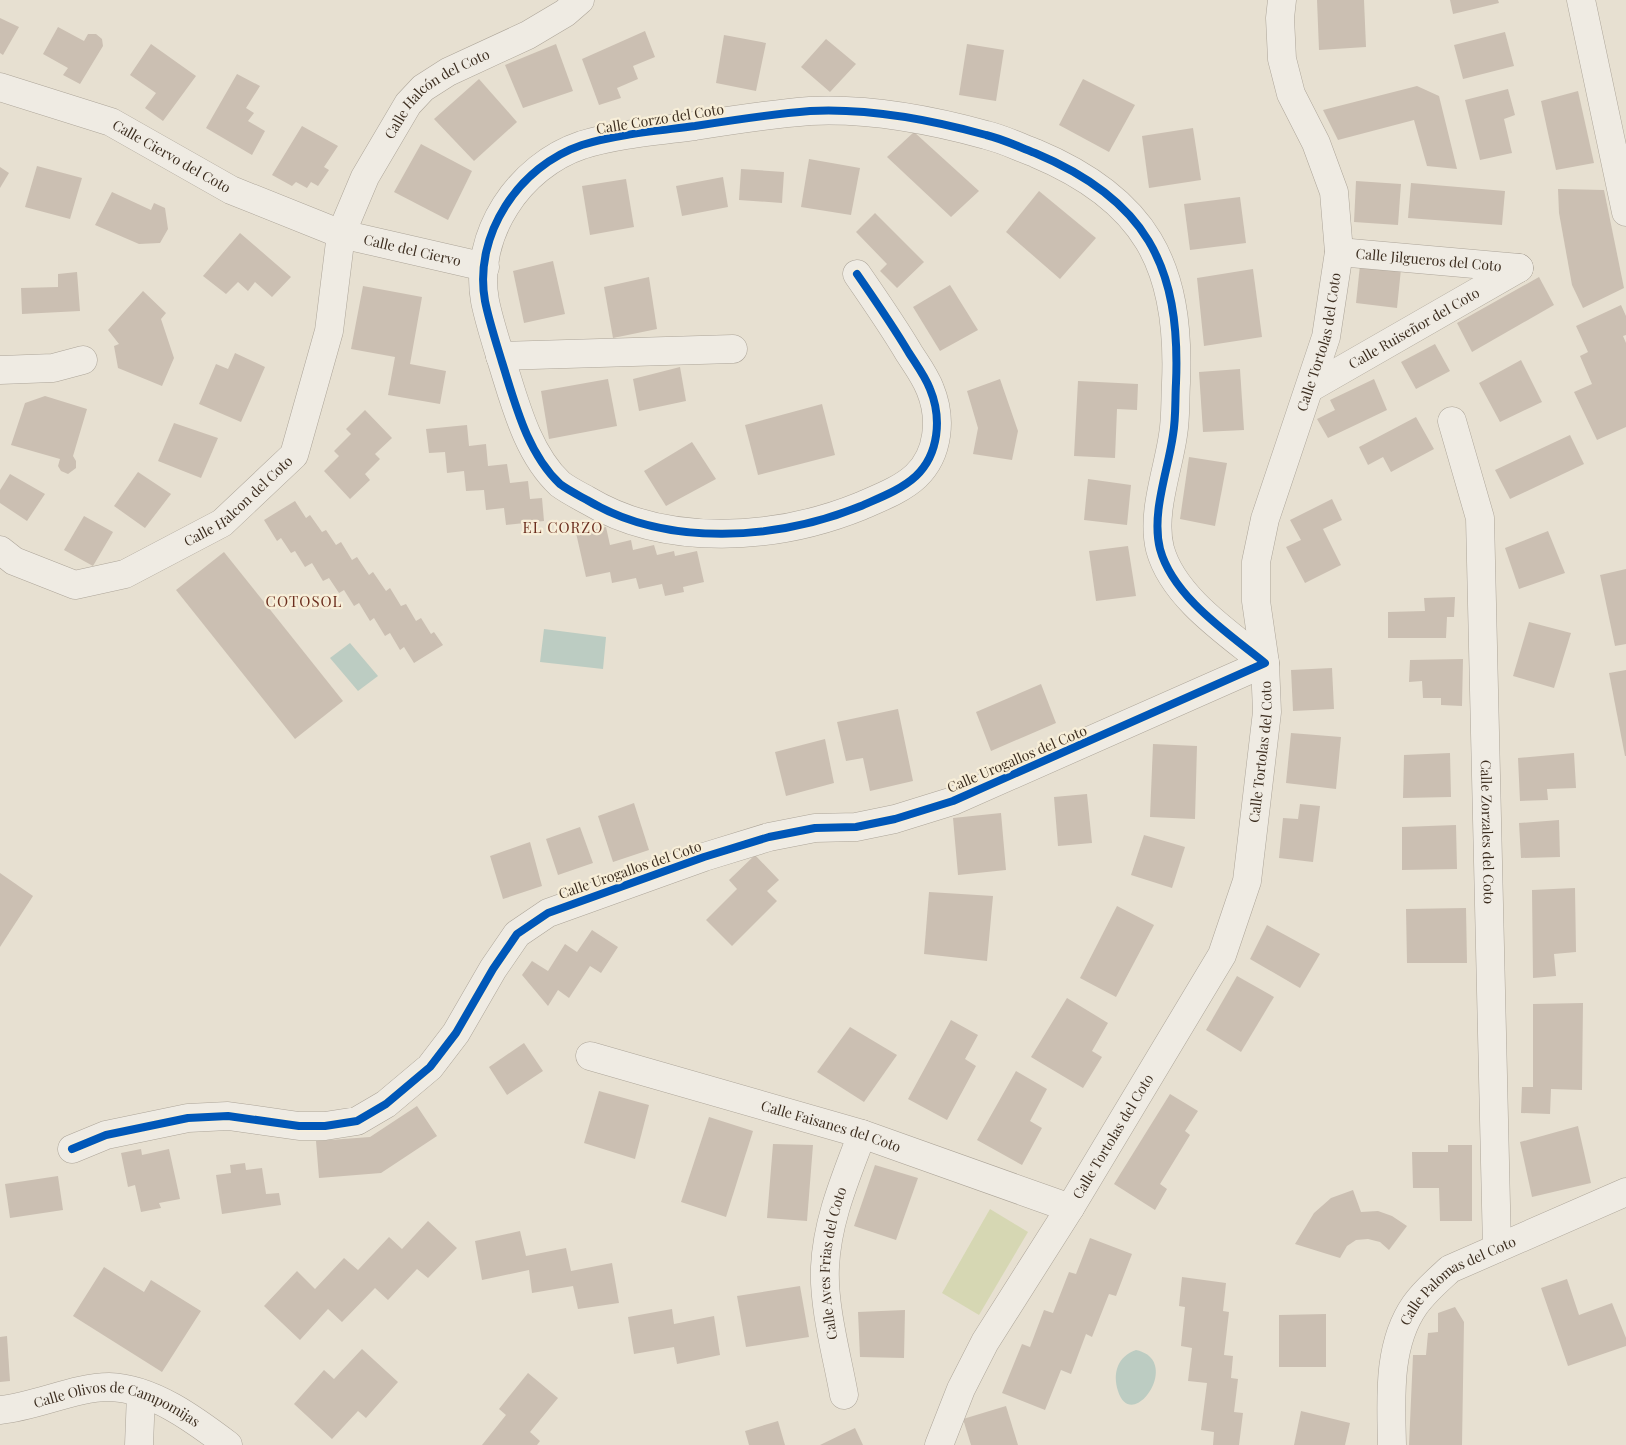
<svg xmlns="http://www.w3.org/2000/svg" width="1626" height="1445" font-family="'Playfair Display',serif">
<rect width="100%" height="100%" fill="#e7e0d1"/>
<polygon fill="#d6d7b3" points="990,1209 1028,1232 979,1315 942,1293"/>
<g fill="#bcccc2">
<polygon points="544,629 606,637 603,669 540,662"/>
<polygon points="350,643 378,676 358,691 330,658"/>
<path d="M1136,1350C1184,1360 1132,1435 1118,1391C1112,1373 1118,1356 1136,1350Z"/>
</g>
<g fill="#cbbfb2">
<polygon points="1317,0 1364,0 1366,47 1319,50"/>
<polygon points="1450,0 1498,0 1499,3 1453,14"/>
<polygon points="0,18 19,27 3,55 0,53"/>
<polygon points="58,27 84,41 88,34 96,34 102,39 103,46 80,84 63,75 68,68 43,54"/>
<polygon points="645,31 655,57 633,66 638,79 617,88 621,98 599,105 582,59"/>
<polygon points="1505,32 1514,66 1463,79 1454,45"/>
<polygon points="724,35 766,43 756,91 716,83"/>
<polygon points="826,39 856,64 830,92 801,67"/>
<polygon points="151,44 196,76 163,121 145,108 156,93 130,75"/>
<polygon points="556,44 573,91 523,108 505,65"/>
<polygon points="967,44 1004,50 996,101 959,95"/>
<polygon points="237,74 260,86 246,108 254,113 248,121 265,131 252,155 206,128"/>
<polygon points="479,79 517,122 474,161 434,119"/>
<polygon points="1083,79 1135,105 1109,152 1059,125"/>
<polygon points="1417,86 1439,96 1457,169 1427,166 1414,120 1338,140 1323,110"/>
<polygon points="1508,89 1515,115 1504,119 1512,153 1480,160 1465,100"/>
<polygon points="1578,91 1594,163 1556,170 1541,101"/>
<polygon points="302,126 338,146 324,167 329,170 318,186 311,182 307,188 296,182 292,186 272,175"/>
<polygon points="1193,128 1201,180 1149,188 1142,136"/>
<polygon points="914,132 979,191 951,217 887,157"/>
<polygon points="421,144 472,171 448,220 394,192"/>
<polygon points="809,159 860,168 851,215 801,207"/>
<polygon points="37,166 82,178 70,219 25,207"/>
<polygon points="0,167 9,173 0,188"/>
<polygon points="741,169 784,172 782,203 739,200"/>
<polygon points="723,177 728,207 682,216 676,186"/>
<polygon points="626,179 634,227 590,235 582,186"/>
<polygon points="1356,181 1401,184 1398,225 1354,222"/>
<polygon points="1411,183 1505,191 1502,225 1408,218"/>
<polygon points="1558,189 1604,190 1624,288 1583,308 1572,285 1559,213"/>
<polygon points="1039,191 1096,238 1060,279 1006,232"/>
<polygon points="112,192 151,210 154,203 165,208 168,229 160,243 139,244 95,225"/>
<polygon points="1240,197 1246,243 1190,250 1184,204"/>
<polygon points="875,213 924,262 897,288 880,271 887,264 856,232"/>
<polygon points="240,233 291,277 272,297 255,282 248,291 238,282 226,294 203,276"/>
<polygon points="553,261 565,314 524,323 513,271"/>
<polygon points="1360,265 1401,269 1397,308 1356,303"/>
<polygon points="1253,269 1262,337 1204,346 1197,278"/>
<polygon points="77,272 80,311 22,314 21,288 58,287 58,274"/>
<polygon points="649,277 657,329 613,338 604,287"/>
<polygon points="1539,277 1554,305 1472,352 1457,323"/>
<polygon points="950,285 978,330 940,351 913,307"/>
<polygon points="363,286 422,297 410,364 446,371 440,404 388,395 395,357 351,349"/>
<polygon points="143,291 166,313 161,319 174,358 162,386 118,368 114,346 119,344 108,330"/>
<polygon points="1621,305 1626,316 1626,335 1623,336 1626,343 1626,427 1597,440 1574,392 1592,384 1580,356 1588,352 1576,326"/>
<polygon points="1435,344 1450,371 1416,389 1401,362"/>
<polygon points="235,353 265,367 241,422 199,404 216,364 228,369"/>
<polygon points="1521,360 1542,402 1500,422 1479,383"/>
<polygon points="680,367 686,401 639,411 633,379"/>
<polygon points="1240,369 1244,430 1203,432 1199,372"/>
<polygon points="608,379 617,426 549,439 541,391"/>
<polygon points="1000,379 1018,431 1012,460 973,454 978,428 967,391"/>
<polygon points="1374,379 1387,410 1328,438 1317,419 1335,410 1330,400"/>
<polygon points="1078,381 1138,384 1137,410 1117,409 1115,458 1074,456"/>
<polygon points="45,396 87,409 73,456 76,461 76,468 68,474 61,471 58,466 60,459 11,445 25,403"/>
<polygon points="822,404 835,455 758,475 745,425"/>
<polygon points="365,410 392,438 375,454 380,459 365,474 370,480 350,499 324,471 339,456 334,451 351,434 346,429"/>
<polygon points="1416,417 1434,449 1391,472 1383,457 1368,465 1359,447"/>
<polygon points="174,423 218,438 201,478 158,461"/>
<polygon points="467,425 469,446 486,444 488,466 507,464 510,483 528,481 530,499 542,498 544,521 506,525 504,508 486,510 484,490 466,491 464,471 447,473 445,452 429,453 426,429"/>
<polygon points="1570,435 1584,464 1510,499 1495,470"/>
<polygon points="692,442 716,479 666,506 644,471"/>
<polygon points="1189,457 1227,463 1215,526 1180,519"/>
<polygon points="138,472 171,494 145,528 114,506"/>
<polygon points="10,474 45,494 27,521 0,503 0,490"/>
<polygon points="1088,479 1131,485 1127,525 1084,520"/>
<polygon points="1332,499 1342,520 1323,529 1341,565 1305,583 1286,547 1301,540 1290,520"/>
<polygon points="295,501 306,518 310,515 322,532 326,530 336,545 341,542 352,560 357,557 369,575 373,572 386,591 390,588 401,606 406,604 416,621 421,618 431,634 434,632 443,645 414,663 404,647 400,650 390,633 385,636 374,618 370,621 359,603 354,606 344,590 339,593 329,578 323,581 312,563 305,567 295,551 291,553 281,538 277,541 264,520"/>
<polygon points="84,516 113,532 93,566 64,550"/>
<polygon points="606,527 610,545 631,540 633,550 654,545 657,555 674,551 675,556 697,551 704,582 683,587 684,592 665,596 662,584 639,589 636,578 612,583 610,572 586,577 576,533"/>
<polygon points="1548,531 1565,573 1519,589 1505,548"/>
<polygon points="1128,546 1136,596 1096,601 1089,551"/>
<polygon points="224,552 343,701 295,739 176,590"/>
<polygon points="1626,569 1626,644 1615,646 1600,575"/>
<polygon points="1455,597 1454,617 1447,617 1446,638 1388,638 1388,612 1425,611 1424,598"/>
<polygon points="1529,622 1571,633 1554,688 1513,676"/>
<polygon points="1463,659 1462,706 1441,705 1441,698 1423,698 1422,681 1409,682 1410,660"/>
<polygon points="1332,668 1334,709 1293,711 1291,670"/>
<polygon points="1626,670 1626,756 1625,756 1609,673"/>
<polygon points="1041,684 1056,723 991,751 976,712"/>
<polygon points="898,709 913,781 870,791 863,758 846,761 837,722"/>
<polygon points="1291,733 1341,737 1336,789 1286,783"/>
<polygon points="825,739 834,783 786,796 775,752"/>
<polygon points="1153,744 1197,746 1195,819 1150,817"/>
<polygon points="1450,753 1451,797 1403,798 1404,755"/>
<polygon points="1574,753 1576,788 1547,789 1548,800 1520,801 1518,758"/>
<polygon points="1087,794 1092,843 1058,846 1054,797"/>
<polygon points="634,803 649,850 613,862 598,816"/>
<polygon points="1300,804 1320,806 1313,862 1279,858 1283,818 1298,819"/>
<polygon points="1001,813 1006,870 958,875 953,818"/>
<polygon points="1559,820 1560,857 1521,858 1519,823"/>
<polygon points="1456,825 1457,869 1402,870 1402,827"/>
<polygon points="580,827 593,863 558,875 546,839"/>
<polygon points="1144,835 1185,847 1172,888 1131,875"/>
<polygon points="530,842 542,886 503,899 490,856"/>
<polygon points="755,855 779,880 767,891 777,901 732,946 706,920 737,889 729,880"/>
<polygon points="0,873 33,896 0,947"/>
<polygon points="1575,888 1576,952 1554,954 1556,976 1533,978 1532,890"/>
<polygon points="929,892 993,896 987,961 924,954"/>
<polygon points="1117,906 1154,925 1116,997 1080,978"/>
<polygon points="1466,908 1467,963 1407,963 1406,909"/>
<polygon points="1267,925 1320,954 1300,988 1250,959"/>
<polygon points="592,930 618,947 601,973 590,966 569,998 558,990 548,1006 522,975 532,961 548,971 565,944 577,952"/>
<polygon points="1237,976 1274,997 1241,1052 1206,1030"/>
<polygon points="1067,998 1108,1023 1092,1051 1102,1057 1083,1088 1031,1057"/>
<polygon points="1583,1003 1582,1090 1551,1089 1550,1114 1521,1113 1522,1087 1533,1087 1533,1004"/>
<polygon points="951,1020 978,1035 965,1059 976,1066 947,1120 908,1099"/>
<polygon points="850,1027 897,1055 864,1102 817,1072"/>
<polygon points="524,1043 543,1071 507,1095 489,1067"/>
<polygon points="1016,1071 1047,1089 1030,1121 1042,1128 1022,1165 977,1140"/>
<polygon points="599,1091 649,1105 635,1159 584,1143"/>
<polygon points="1170,1094 1198,1111 1185,1131 1190,1135 1160,1184 1167,1189 1155,1210 1114,1184"/>
<polygon points="417,1106 437,1136 381,1173 319,1178 316,1141 370,1137"/>
<polygon points="709,1117 753,1131 726,1217 681,1202"/>
<polygon points="1578,1126 1591,1183 1532,1197 1520,1142"/>
<polygon points="773,1144 813,1145 807,1221 767,1218"/>
<polygon points="1448,1145 1472,1145 1472,1221 1440,1221 1439,1188 1413,1188 1412,1152 1448,1152"/>
<polygon points="141,1149 142,1155 169,1149 180,1199 159,1203 161,1208 141,1212 135,1185 128,1187 121,1153"/>
<polygon points="245,1163 246,1170 262,1168 266,1194 279,1193 281,1205 222,1214 216,1175 231,1173 230,1165"/>
<polygon points="875,1165 918,1178 896,1240 854,1226"/>
<polygon points="58,1176 63,1210 10,1218 5,1184"/>
<polygon points="1353,1190 1361,1212 1378,1211 1392,1216 1407,1226 1389,1250 1380,1242 1368,1239 1356,1240 1347,1246 1340,1258 1295,1244 1314,1213 1331,1198"/>
<polygon points="428,1221 457,1248 428,1278 417,1269 388,1300 375,1288 342,1322 328,1309 300,1340 264,1306 297,1271 315,1289 344,1258 358,1270 389,1237 402,1249"/>
<polygon points="520,1231 526,1256 566,1248 571,1271 612,1263 619,1303 578,1309 573,1286 532,1293 529,1270 482,1280 475,1241"/>
<polygon points="1090,1238 1132,1254 1116,1296 1109,1294 1092,1337 1086,1334 1071,1374 1061,1370 1045,1410 1002,1393 1022,1344 1030,1347 1044,1310 1053,1313 1069,1272 1076,1274"/>
<polygon points="104,1267 144,1292 151,1280 201,1311 162,1372 73,1316"/>
<polygon points="1182,1277 1226,1283 1223,1311 1229,1312 1224,1355 1233,1356 1231,1378 1238,1379 1234,1412 1243,1413 1239,1445 1213,1445 1214,1432 1201,1430 1207,1383 1188,1381 1192,1348 1181,1346 1185,1307 1179,1306"/>
<polygon points="1567,1279 1579,1315 1612,1303 1626,1338 1626,1346 1568,1366 1541,1288"/>
<polygon points="800,1286 809,1337 746,1347 737,1296"/>
<polygon points="1455,1307 1464,1322 1462,1445 1409,1445 1413,1355 1426,1355 1428,1333 1438,1332 1438,1313"/>
<polygon points="672,1309 674,1324 714,1316 720,1355 677,1364 674,1347 634,1354 628,1317"/>
<polygon points="905,1310 904,1358 860,1357 858,1312"/>
<polygon points="1326,1314 1326,1367 1279,1367 1279,1315"/>
<polygon points="7,1336 10,1381 0,1382 0,1337"/>
<polygon points="362,1349 398,1382 366,1418 358,1411 332,1439 294,1404 324,1370 334,1379"/>
<polygon points="528,1373 558,1398 530,1432 540,1441 537,1445 482,1445 506,1415 499,1409"/>
<polygon points="1006,1406 1018,1445 971,1445 963,1419"/>
<polygon points="1301,1411 1350,1423 1345,1445 1294,1445"/>
<polygon points="778,1421 785,1445 749,1445 745,1431"/>
<polygon points="855,1428 863,1445 820,1445"/>
</g>
<g fill="none" stroke-linecap="round" stroke-linejoin="round">
<g stroke="#ada599" stroke-width="29">
<g id="minor">
<polyline points="1581,0 1626,212"/>
<path id="s1" d="M0,87L111,122L231,190L341,234L485,267"/>
<path id="s2" d="M1339,252L1519,268"/>
<polyline points="500,356 733,349"/>
<polyline points="0,370 53,368 83,360"/>
<path id="s3" d="M1310,388L1519,268"/>
<path id="s4" d="M1452,421L1480,518L1497,1248"/>
<path id="s5" d="M0,550L14,561L75,585L125,574L222,523L294,455L329,331L341,234L365,177L408,104L423,88L448,72L528,35L565,13L580,0"/>
<path id="s6" d="M590,1056L862,1134L1070,1208"/>
<path d="M72,1149L106,1135L188,1118L228,1116L299,1126H325L357,1121L386,1104L430,1067L456,1033L493,969L517,934L548,913L704,857L769,837L815,828L856,827L895,819L953,801L1265,663C1228,633 1173,597 1160,549C1151,513 1168,471 1173,435C1176,418 1175,400 1176,383C1181,265 1145,199 1035,153C1019,147 1003,139 986,135C928,119 869,108 810,111C771,114 733,120 695,126C657,131 618,134 582,145C519,166 473,235 485,301C489,321 496,342 502,362C515,403 527,453 560,484C568,490 578,495 587,500C667,548 777,540 861,506C879,498 901,490 916,476C939,454 942,418 930,389C925,376 916,364 909,353C893,326 875,300 857,274"/>
<path id="s7" d="M844,1395C837,1356 823,1306 825,1267C827,1220 846,1177 862,1134"/>
<path id="s8" d="M0,1410C35,1407 75,1387 109,1387C152,1388 195,1420 228,1445"/>
<polyline points="139,1445 141,1394"/>
<path id="s9" d="M939,1445L961,1389L985,1342L1070,1208L1222,955L1247,881L1267,712L1265,663L1256,601V562L1265,519L1326,337L1339,252L1334,192L1316,143L1291,94L1282,59L1280,18L1282,0"/>
<path id="s10" d="M1392,1445C1391,1399 1387,1345 1415,1305C1425,1291 1438,1280 1450,1269L1626,1192"/>
</g>
</g>
<use href="#minor" stroke="#efebe3" stroke-width="28"/>
<g stroke="#f7eed8" stroke-width="11">
<path id="cycleway" d="M72,1149L106,1135L188,1118L228,1116L299,1126H325L357,1121L386,1104L430,1067L456,1033L493,969L517,934L548,913L704,857L769,837L815,828L856,827L895,819L953,801L1265,663C1228,633 1173,597 1160,549C1151,513 1168,471 1173,435C1176,418 1175,400 1176,383C1181,265 1145,199 1035,153C1019,147 1003,139 986,135C928,119 869,108 810,111C771,114 733,120 695,126C657,131 618,134 582,145C519,166 473,235 485,301C489,321 496,342 502,362C515,403 527,453 560,484C568,490 578,495 587,500C667,548 777,540 861,506C879,498 901,490 916,476C939,454 942,418 930,389C925,376 916,364 909,353C893,326 875,300 857,274"/>
</g>
<use href="#cycleway" stroke="#0057b8" stroke-width="8"/>
</g>
<g text-anchor="middle" stroke-width="4.5" stroke-linejoin="round" paint-order="stroke">
<g font-size="14" fill="#3d2e20" stroke="#f7eed8">
<text dy="5" stroke="none"><textPath href="#s5" startOffset="745">Calle Halcón del Coto</textPath></text>
<text transform="translate(660 119) rotate(-9)" y="5">Calle Corzo del Coto</text>
<text dy="5" stroke="none"><textPath href="#s1" startOffset="186">Calle Ciervo del Coto</textPath></text>
<text dy="5" stroke="none"><textPath href="#s1" startOffset="446">Calle del Ciervo</textPath></text>
<text dy="5" stroke="none"><textPath href="#s2" startOffset="90">Calle Jilgueros del Coto</textPath></text>
<text dy="5" stroke="none"><textPath href="#s3" startOffset="120">Calle Ruiseñor del Coto</textPath></text>
<text dy="5" stroke="none"><textPath href="#s9" startOffset="1195">Calle Tortolas del Coto</textPath></text>
<text dy="5" stroke="none"><textPath href="#s5" startOffset="270">Calle Halcon del Coto</textPath></text>
<text dy="5" stroke="none"><textPath href="#s9" startOffset="775">Calle Tortolas del Coto</textPath></text>
<text transform="translate(1017 759) rotate(-23)" y="5">Calle Urogallos del Coto</text>
<text dy="5" stroke="none"><textPath href="#s4" startOffset="415">Calle Zorzales del Coto</textPath></text>
<text transform="translate(630 870) rotate(-19)" y="5">Calle Urogallos del Coto</text>
<text dy="5" stroke="none"><textPath href="#s6" startOffset="251">Calle Faisanes del Coto</textPath></text>
<text dy="5" stroke="none"><textPath href="#s9" startOffset="355">Calle Tortolas del Coto</textPath></text>
<text dy="5" stroke="none"><textPath href="#s7" startOffset="134">Calle Aves Frias del Coto</textPath></text>
<text dy="5" stroke="none"><textPath href="#s10" startOffset="194">Calle Palomas del Coto</textPath></text>
<text dy="5" stroke="none"><textPath href="#s8" startOffset="122">Calle Olivos de Campomijas</textPath></text>
</g>
<g font-size="15" letter-spacing="1" fill="#6b2e1e" stroke="#f7eed8">
<text x="563" y="533">EL CORZO</text>
<text x="304" y="607">COTOSOL</text>
</g>
</g>
</svg>
